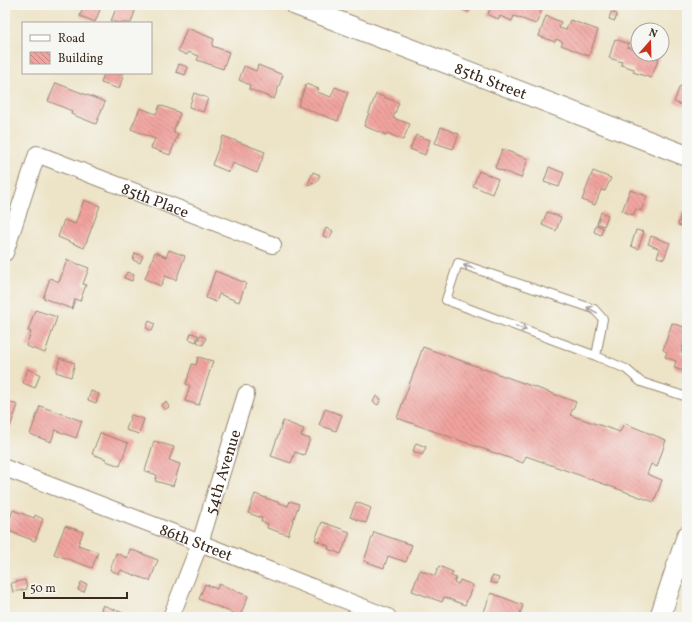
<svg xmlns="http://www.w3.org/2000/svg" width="692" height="622" font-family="Vollkorn,serif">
<defs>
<pattern id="building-back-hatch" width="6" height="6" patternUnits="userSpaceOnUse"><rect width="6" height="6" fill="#f1a39f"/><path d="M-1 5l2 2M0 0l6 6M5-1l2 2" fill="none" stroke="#c48581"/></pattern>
</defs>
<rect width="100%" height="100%" fill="#f6f6f2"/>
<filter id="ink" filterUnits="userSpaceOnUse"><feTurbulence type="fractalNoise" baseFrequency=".025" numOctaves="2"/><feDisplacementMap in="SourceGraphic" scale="8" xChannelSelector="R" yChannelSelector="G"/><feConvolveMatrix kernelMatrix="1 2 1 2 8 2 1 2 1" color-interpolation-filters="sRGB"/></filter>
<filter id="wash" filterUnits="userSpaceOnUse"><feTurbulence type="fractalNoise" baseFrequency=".012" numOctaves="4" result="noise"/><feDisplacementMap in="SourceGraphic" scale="16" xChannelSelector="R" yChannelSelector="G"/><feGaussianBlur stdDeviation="0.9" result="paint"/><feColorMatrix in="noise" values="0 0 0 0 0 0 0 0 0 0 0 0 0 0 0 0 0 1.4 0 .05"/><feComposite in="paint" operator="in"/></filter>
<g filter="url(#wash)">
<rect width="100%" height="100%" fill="#ede4c7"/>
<g id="blocks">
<g fill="url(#building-back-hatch)">
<polygon points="84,5 96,5 101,7 95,22 80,16"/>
<polygon points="127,5 136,8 131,23 117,23 111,21 117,6 125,9"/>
<polygon points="452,5 472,5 469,12"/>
<polygon points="491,5 539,5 543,7 536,24 514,16 512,21 500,16 499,19 488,15"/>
<polygon points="611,12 617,14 615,21 609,19"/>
<polygon points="546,16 561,22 559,28 566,30 570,20 598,30 589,56 561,45 563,42 556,39 555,42 539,36"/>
<polygon points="187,28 214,39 212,46 229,52 223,69 197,60 199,56 188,52 187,55 178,51"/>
<polygon points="615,39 629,44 627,47 638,51 638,54 648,54 659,58 651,78 633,72 634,69 621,65 622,62 609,58"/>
<polygon points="179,64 188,67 185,75 176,72"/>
<polygon points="258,65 283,75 274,99 249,89 250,85 239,80 244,66 256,71"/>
<polygon points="104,73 124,73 119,89 101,83"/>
<polygon points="56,83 105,102 96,124 71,114 72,111 48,101"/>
<polygon points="306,84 319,89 317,92 331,97 335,87 348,92 338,121 298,106"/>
<polygon points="680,86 687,88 687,107 674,102"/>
<polygon points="194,93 208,98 203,112 189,107"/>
<polygon points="376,94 399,103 393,118 410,124 403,140 387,133 386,135 364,126"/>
<polygon points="160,105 180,113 173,132 178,134 170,155 151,148 155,139 131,129 140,108 156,114"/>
<polygon points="441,127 459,134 453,149 435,143"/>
<polygon points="416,135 430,140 425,155 410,149"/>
<polygon points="223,136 265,152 257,173 233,163 229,172 212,165"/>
<polygon points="502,149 528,159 521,178 495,168"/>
<polygon points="549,167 564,173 559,187 544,182"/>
<polygon points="479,171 498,179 492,194 473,186"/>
<polygon points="593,171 611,178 605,191 601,190 595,205 582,200"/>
<polygon points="313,172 320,175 316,183 312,182 311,185 308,184"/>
<polygon points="630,190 647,196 641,211 636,209 633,215 622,211"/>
<polygon points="84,200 100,206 84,248 58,237 64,220 75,224"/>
<polygon points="682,211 687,213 687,228 678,225"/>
<polygon points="547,212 561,217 556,231 542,225"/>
<polygon points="601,212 608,215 604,226 597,224"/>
<polygon points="596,225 603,228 601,235 594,232"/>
<polygon points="326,228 333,231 330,238 323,236"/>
<polygon points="636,230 644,232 638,249 631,246"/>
<polygon points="651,236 670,243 664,259 657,257 660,249 648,244"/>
<polygon points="169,250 185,256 176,280 165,276 161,286 145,279 155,252 166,257"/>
<polygon points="135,253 143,256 140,263 133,260"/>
<polygon points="67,260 89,268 83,284 86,285 80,301 75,299 72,309 43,298 50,278 59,282"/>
<polygon points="215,271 246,283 239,302 219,294 216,302 206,298"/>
<polygon points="127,272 134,275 132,281 124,278"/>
<polygon points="35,310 57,317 45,353 26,346 31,332 28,331"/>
<polygon points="149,321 155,324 152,331 146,328"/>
<polygon points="672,323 687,328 687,333 681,352 687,355 687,372 674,368 676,361 665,357 667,352 663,350"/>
<polygon points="191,333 198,335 196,342 189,339"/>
<polygon points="200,335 206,338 203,345 197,342"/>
<polygon points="423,347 576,402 570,415 620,432 624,423 666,440 657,467 651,464 647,474 662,480 654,502 526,456 523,463 397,418"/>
<polygon points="198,357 213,361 199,405 185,401 190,386 186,384 192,364 196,365"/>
<polygon points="60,358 75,363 71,377 56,372"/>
<polygon points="28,369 40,374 35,388 23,383"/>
<polygon points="91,391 99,394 96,403 88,400"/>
<polygon points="376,396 381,399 378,405 373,402"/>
<polygon points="5,401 18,405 10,427 5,425"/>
<polygon points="166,402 169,407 164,410 161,405"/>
<polygon points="40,406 82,421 76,438 55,430 51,442 30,434"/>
<polygon points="325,409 342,415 336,431 319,425"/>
<polygon points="131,415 144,419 139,434 126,430"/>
<polygon points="283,421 304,429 301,436 310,439 304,455 295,452 291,463 271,456"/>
<polygon points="100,433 128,443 120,466 106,461 106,459 92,454"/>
<polygon points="154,441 174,447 169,460 180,464 173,486 155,481 157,475 145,471"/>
<polygon points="416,443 426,447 422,455 413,451"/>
<polygon points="255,494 288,506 290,501 299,504 288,535 267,528 268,524 261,521 262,518 248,513"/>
<polygon points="356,502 371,508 366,523 350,517"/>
<polygon points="13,510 34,518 35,515 43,519 35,541 6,530"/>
<polygon points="322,522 350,532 341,554 328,549 329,546 315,540"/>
<polygon points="65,526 83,532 78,545 98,552 92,568 54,554"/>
<polygon points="374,532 412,545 406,562 388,556 384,568 364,561"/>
<polygon points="130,549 158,560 150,581 121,570 119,574 110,570 116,553 127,558"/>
<polygon points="439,566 453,572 451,576 456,578 454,583 458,584 460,580 473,585 465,605 444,597 442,602 412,591 420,570 435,576"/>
<polygon points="492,576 499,578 497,584 490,582"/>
<polygon points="25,580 27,589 13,592 11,583"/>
<polygon points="81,582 87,584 84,592 78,590"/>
<polygon points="205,584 217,589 219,584 248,596 240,616 199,599"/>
<polygon points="491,593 523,605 519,617 482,617"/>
<polygon points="103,605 123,613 121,617 98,617"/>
</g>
</g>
</g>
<g filter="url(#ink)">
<use href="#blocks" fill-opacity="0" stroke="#948772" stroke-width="1"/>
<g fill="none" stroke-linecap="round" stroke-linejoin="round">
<g stroke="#948772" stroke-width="10">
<polyline id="service" points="596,356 603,319 594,309 458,263 446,300 596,356 626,369 641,382 687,397"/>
</g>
<g stroke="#948772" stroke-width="18">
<g id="minor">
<path id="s1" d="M5,253L37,154L273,245"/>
<path id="s2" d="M5,468L200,543L388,617"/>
<path id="s3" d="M171,617L200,543L246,394"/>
</g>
</g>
<g stroke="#948772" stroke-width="22">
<g id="tertiary">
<path id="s4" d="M296,5L687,156"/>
<polyline points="660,617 687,536"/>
</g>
</g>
<use href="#service" stroke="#fff" stroke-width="8"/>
<use href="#minor" stroke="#fff" stroke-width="16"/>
<use href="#tertiary" stroke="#fff" stroke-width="20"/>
</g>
<defs><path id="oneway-shaft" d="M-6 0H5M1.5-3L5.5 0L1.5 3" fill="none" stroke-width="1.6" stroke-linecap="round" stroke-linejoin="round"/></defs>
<g stroke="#a79f9a">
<use href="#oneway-shaft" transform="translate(469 267) rotate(-161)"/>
<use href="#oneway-shaft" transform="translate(592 310) rotate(-151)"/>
<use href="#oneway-shaft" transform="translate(521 328) rotate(20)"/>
</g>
</g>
<g text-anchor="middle" stroke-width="3.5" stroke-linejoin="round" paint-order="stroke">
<g font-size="16" fill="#3b2a1e" stroke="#f6f6f2">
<text dy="6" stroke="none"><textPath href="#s4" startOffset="209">85th Street</textPath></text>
<text dy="6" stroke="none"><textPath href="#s1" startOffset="231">85th Place</textPath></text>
<text dy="6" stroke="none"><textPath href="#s3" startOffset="154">54th Avenue</textPath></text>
<text dy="6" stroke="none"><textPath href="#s2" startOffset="205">86th Street</textPath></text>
</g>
</g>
<rect width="692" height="622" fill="none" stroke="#f6f6f2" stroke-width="20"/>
<rect x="22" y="22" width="130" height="52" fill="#f6f6f2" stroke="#aba49d"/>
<rect x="30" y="35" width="20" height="6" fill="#ffffff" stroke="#aba49d"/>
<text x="58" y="42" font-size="12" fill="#3b2a1e">Road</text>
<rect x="30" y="52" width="20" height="12" fill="url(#building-back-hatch)" stroke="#aba49d"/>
<text x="58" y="62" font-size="12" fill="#3b2a1e">Building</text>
<g transform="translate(650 42) rotate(20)"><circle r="19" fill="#f6f6f2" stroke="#aba49d"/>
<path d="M0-3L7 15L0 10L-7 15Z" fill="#c8321e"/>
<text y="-6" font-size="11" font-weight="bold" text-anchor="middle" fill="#3b2a1e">N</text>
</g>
<path d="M24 592v6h103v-6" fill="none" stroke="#3b2a1e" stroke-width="2"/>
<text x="30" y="592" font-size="12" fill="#3b2a1e" stroke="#f6f6f2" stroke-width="3" paint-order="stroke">50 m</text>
</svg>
